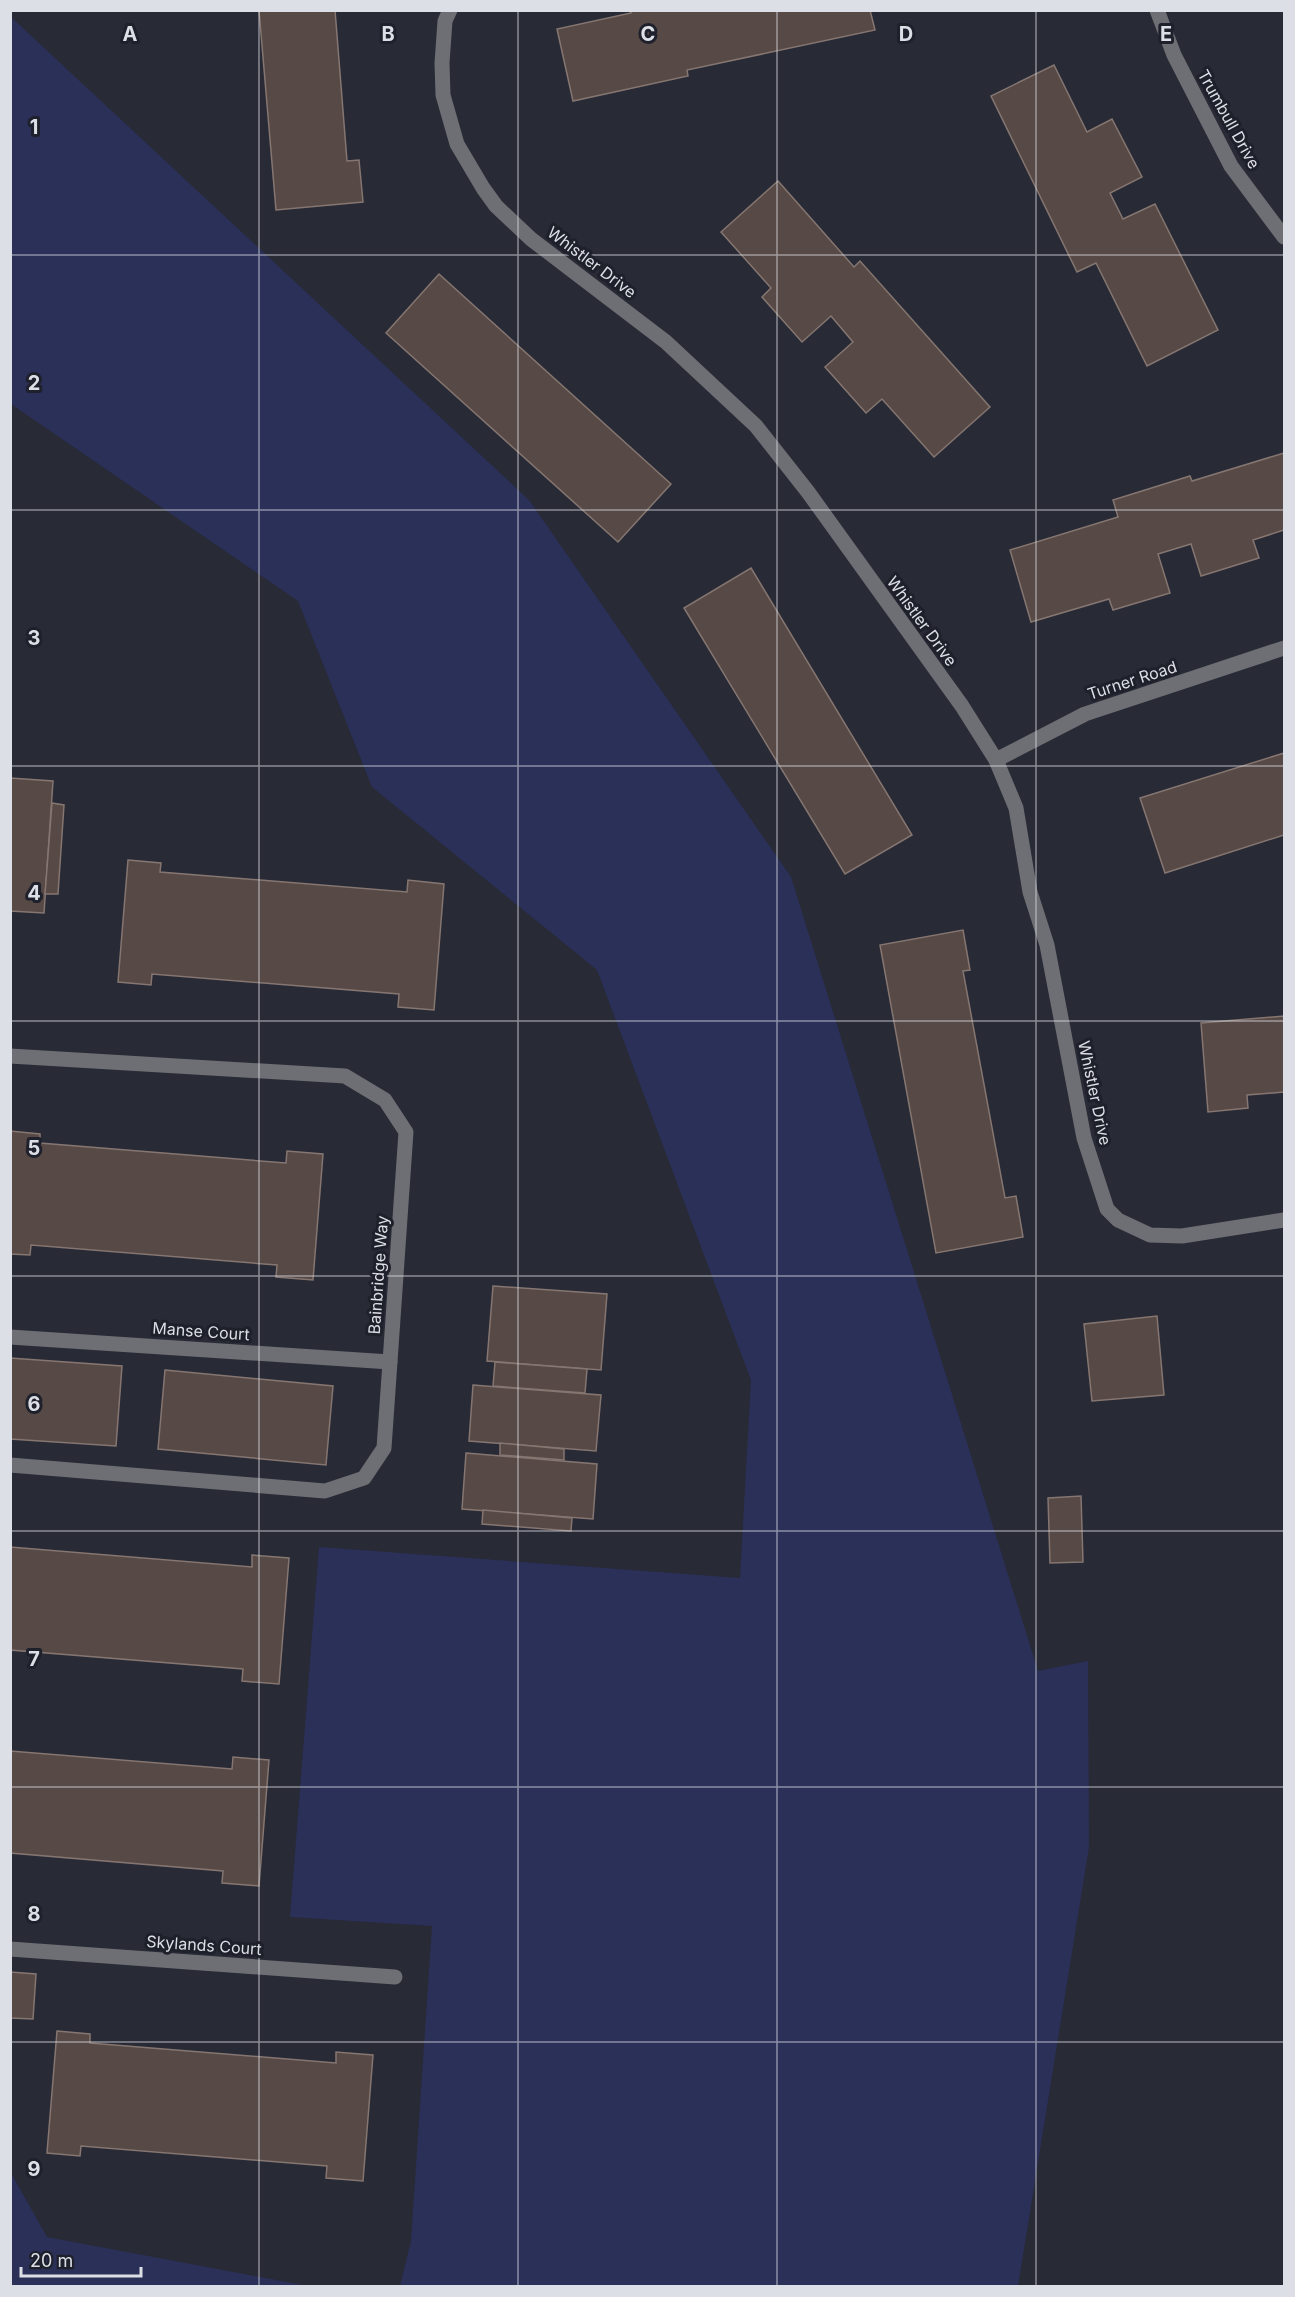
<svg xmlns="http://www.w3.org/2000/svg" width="1295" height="2297" font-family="Inter,sans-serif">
<rect width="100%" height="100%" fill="#282a35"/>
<g fill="#2b3059">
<polygon points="11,17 529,500 791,877 1038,1671 1088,1661 1089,1847 1018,2286 400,2286 411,2241 432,1926 290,1917 319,1547 740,1578 751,1380 597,970 372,787 298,601 11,404"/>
<polygon points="11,2173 47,2237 308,2286 11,2286"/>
</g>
<g fill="#574945" stroke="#857671" stroke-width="1.5">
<polygon points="259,10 335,10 347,161 359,160 363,202 276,210"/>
<polygon points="630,10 870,10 875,30 687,70 688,76 573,101 557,29 631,13"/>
<polygon points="1054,65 1087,132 1112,119 1142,177 1110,193 1123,219 1155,204 1218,330 1147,366 1096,263 1077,272 991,96"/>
<polygon points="778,181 854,267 860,261 990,407 934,457 882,399 866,413 825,367 853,342 831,316 802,342 762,297 771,288 721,232"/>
<polygon points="439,274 671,484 618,542 386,333"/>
<polygon points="1284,453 1284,530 1253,540 1259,558 1201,576 1191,544 1158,554 1170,593 1113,610 1109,599 1031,622 1010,550 1118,517 1113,500 1190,476 1192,481"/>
<polygon points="751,568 912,835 845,874 684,608"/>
<polygon points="1284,753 1284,835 1165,873 1140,798"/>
<polygon points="10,778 53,781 44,913 10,911"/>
<polygon points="52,803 64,805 58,894 45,894"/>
<polygon points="128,860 161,863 160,872 407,892 408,880 444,884 434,1010 398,1007 399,994 152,974 151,985 118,982"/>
<polygon points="963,930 970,970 963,971 1005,1198 1016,1196 1023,1237 936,1253 880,945"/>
<polygon points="1284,1016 1284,1092 1247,1095 1248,1108 1208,1112 1201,1023"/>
<polygon points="10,1131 40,1134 40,1143 286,1163 287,1151 323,1154 313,1280 276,1277 277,1265 31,1245 30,1255 10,1254"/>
<polygon points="493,1286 607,1294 601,1370 487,1361"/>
<polygon points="1157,1316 1164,1395 1092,1401 1084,1324"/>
<polygon points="10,1358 122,1366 116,1446 10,1439"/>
<polygon points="495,1362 587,1369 585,1393 493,1386"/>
<polygon points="165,1370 333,1386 326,1465 158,1449"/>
<polygon points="473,1385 601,1395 596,1451 469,1441"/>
<polygon points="500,1443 564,1449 564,1460 500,1455"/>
<polygon points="466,1453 597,1464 593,1519 462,1509"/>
<polygon points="1081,1496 1083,1562 1050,1563 1048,1498"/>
<polygon points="483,1510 572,1518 571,1531 482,1524"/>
<polygon points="10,1547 252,1567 252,1555 289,1558 279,1684 242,1681 243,1669 10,1650"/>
<polygon points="10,1751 232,1769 233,1757 269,1760 259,1886 222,1883 223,1871 10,1853"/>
<polygon points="10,1972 36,1974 33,2019 10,2018"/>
<polygon points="57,2031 90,2034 90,2043 336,2063 336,2052 373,2055 363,2181 326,2178 327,2166 81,2146 80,2156 47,2153"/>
</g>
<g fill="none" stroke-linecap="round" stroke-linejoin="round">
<g stroke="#6d6f74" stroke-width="15">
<polyline points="450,10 445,21 442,63 443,95 457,144 483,188 496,206 531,239 666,342 756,426 808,492 962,706 996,760 1016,808 1030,892 1047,945 1084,1138 1107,1209 1118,1220 1150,1235 1182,1236 1284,1220"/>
<polyline points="1157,10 1174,55 1231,166 1284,237"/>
<polyline points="996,760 1085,714 1284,648"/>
<polyline points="10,1056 345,1076 385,1100 406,1132 384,1448 364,1478 325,1491 10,1465"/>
<polyline points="10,1337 390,1362"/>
<polyline points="10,1949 395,1977"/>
</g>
</g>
<path fill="none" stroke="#dddfe6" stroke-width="1.5" stroke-opacity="0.55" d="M259,10V2286M518,10V2286M777,10V2286M1036,10V2286M10,255H1284M10,510H1284M10,766H1284M10,1021H1284M10,1276H1284M10,1531H1284M10,1787H1284M10,2042H1284"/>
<g text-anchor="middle" stroke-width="6" stroke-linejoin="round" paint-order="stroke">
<g font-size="16" fill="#dddfe6" stroke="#1e202b">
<text transform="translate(1229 119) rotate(61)" y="6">Trumbull Drive</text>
<text transform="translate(592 262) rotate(37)" y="6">Whistler Drive</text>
<text transform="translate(922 621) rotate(54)" y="6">Whistler Drive</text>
<text transform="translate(1132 680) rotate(-18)" y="6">Turner Road</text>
<text transform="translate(1095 1093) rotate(78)" y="6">Whistler Drive</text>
<text transform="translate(378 1275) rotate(-86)" y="6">Bainbridge Way</text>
<text transform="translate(201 1331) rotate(4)" y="6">Manse Court</text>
<text transform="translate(204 1945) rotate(4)" y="6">Skylands Court</text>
</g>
</g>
<g font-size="20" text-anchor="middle" font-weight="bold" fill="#dddfe6" stroke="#1e202b" stroke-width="6" stroke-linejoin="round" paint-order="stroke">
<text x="130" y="41">A</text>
<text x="388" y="41">B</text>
<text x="648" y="41">C</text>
<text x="906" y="41">D</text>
<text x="1166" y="41">E</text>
<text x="34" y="134">1</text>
<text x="34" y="390">2</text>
<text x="34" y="645">3</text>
<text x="34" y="900">4</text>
<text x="34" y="1155">5</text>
<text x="34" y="1411">6</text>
<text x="34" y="1666">7</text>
<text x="34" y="1921">8</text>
<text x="34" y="2176">9</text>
</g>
<rect width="1295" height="2297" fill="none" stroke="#dddfe6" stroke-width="24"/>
<path d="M21 2267v9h120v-9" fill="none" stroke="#dddfe6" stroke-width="3"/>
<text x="30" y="2267" font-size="18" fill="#dddfe6" stroke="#1e202b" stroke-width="4.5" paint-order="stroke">20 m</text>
</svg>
